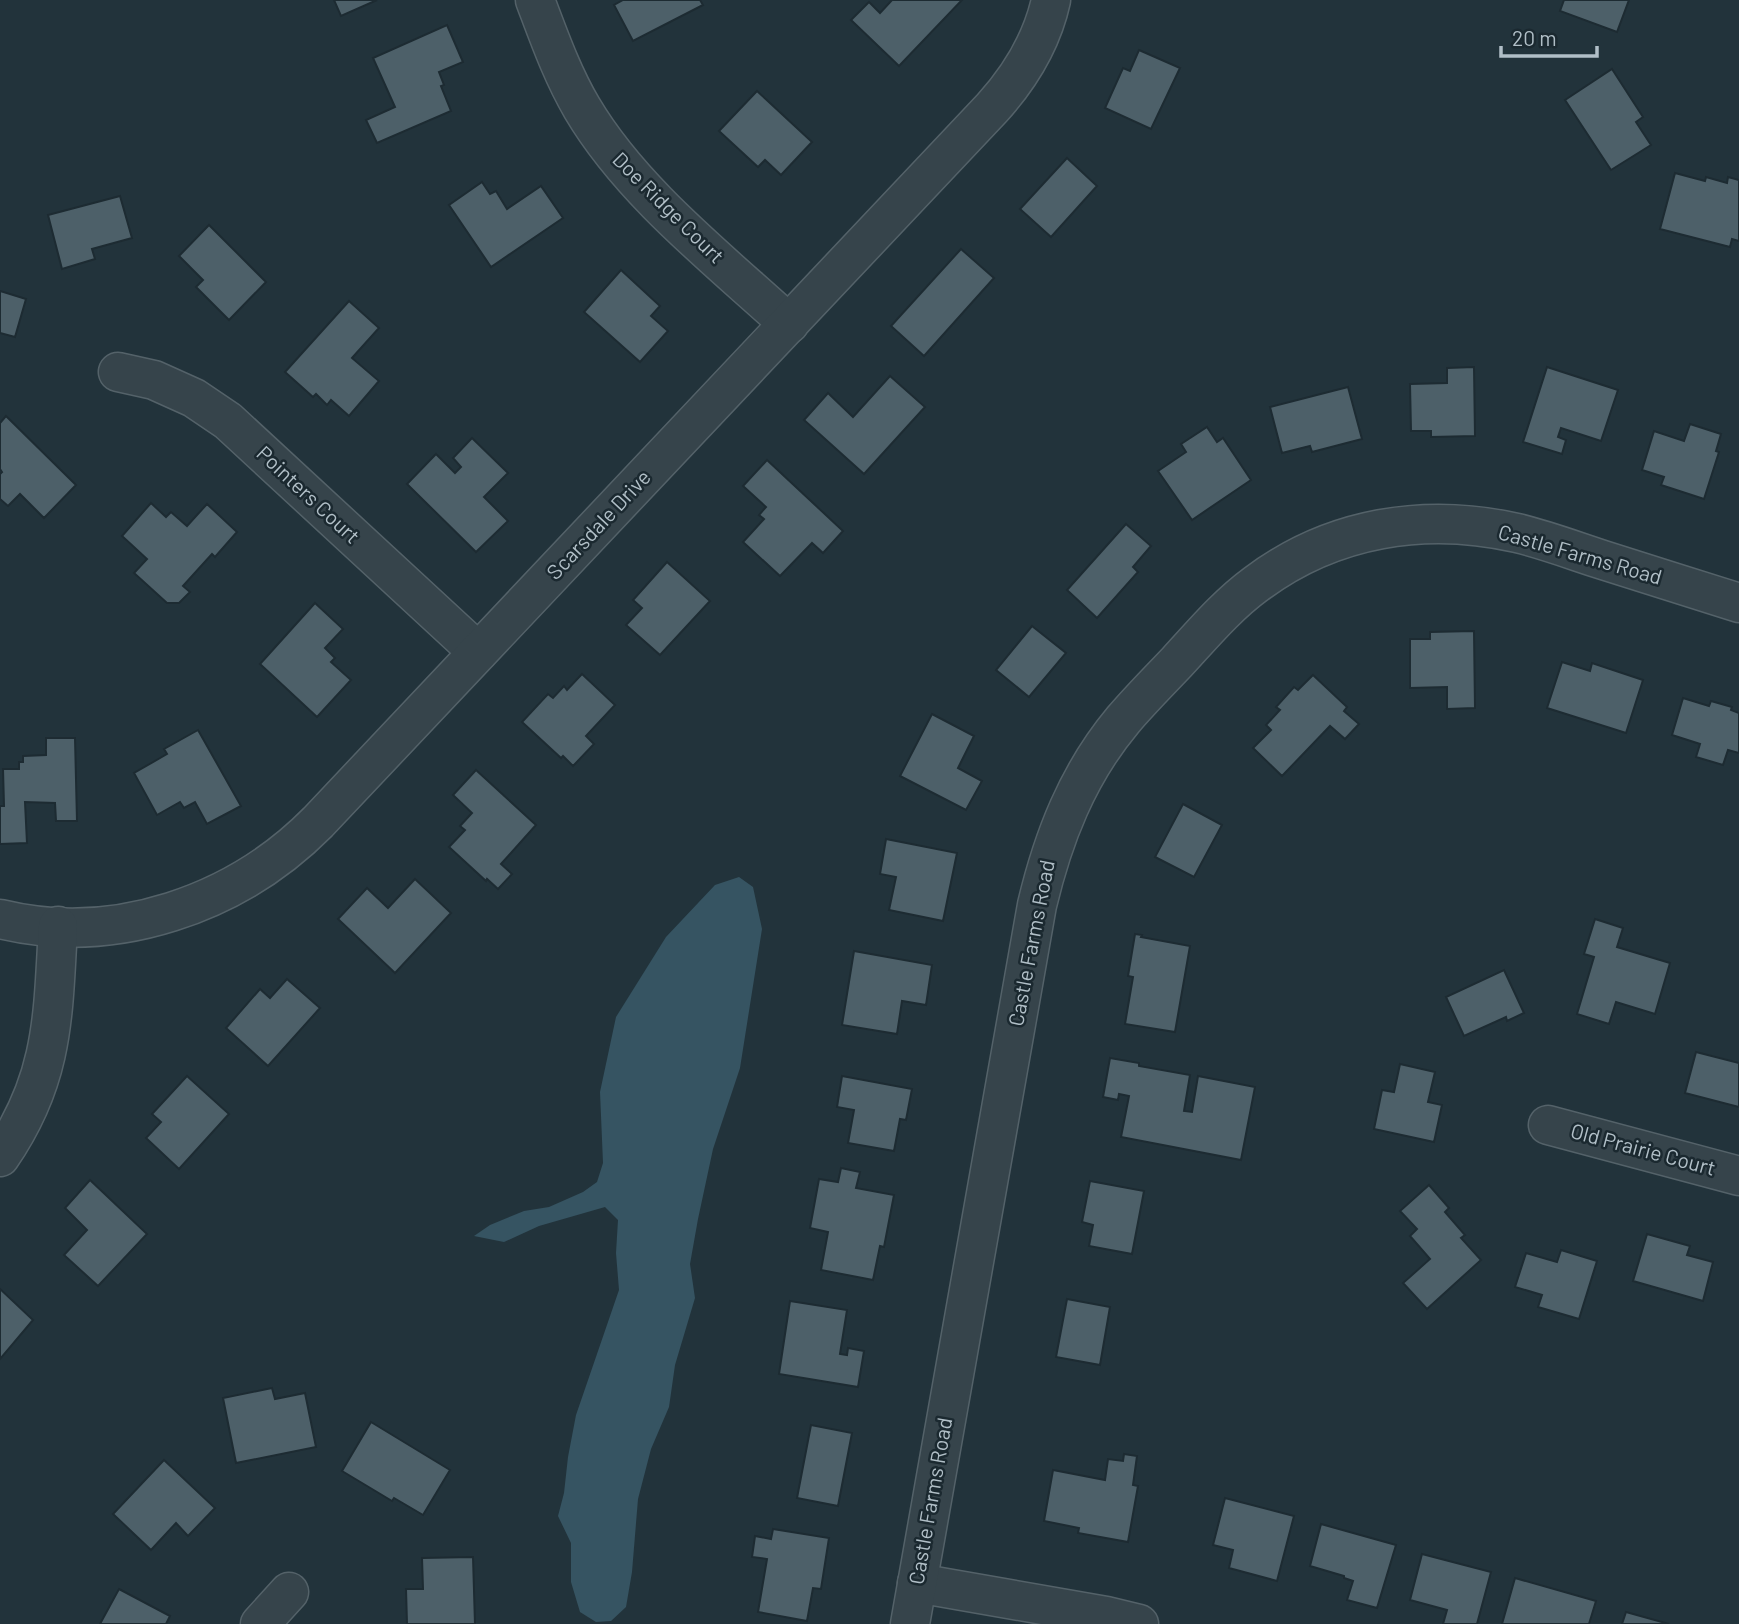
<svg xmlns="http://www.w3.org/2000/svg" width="1739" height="1624" font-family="Barlow,sans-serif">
<rect width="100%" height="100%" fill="#22333b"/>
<polygon fill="#365462" points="739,877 753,887 762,929 740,1068 713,1149 698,1219 690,1264 695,1298 675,1365 669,1407 651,1449 638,1499 632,1572 626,1607 611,1621 596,1622 580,1612 571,1582 571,1543 558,1516 564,1493 568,1457 576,1415 619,1290 616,1253 618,1220 605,1207 539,1226 504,1242 469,1235 474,1236 490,1225 524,1211 549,1207 583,1192 597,1182 603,1163 600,1092 616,1017 666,937 715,885"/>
<g fill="#4d6069" stroke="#1d2b32" stroke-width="2">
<polygon points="334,0 377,0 341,16"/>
<polygon points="623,0 700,0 703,5 633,41 614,5"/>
<polygon points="892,0 962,0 899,66 851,20 869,2 880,13"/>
<polygon points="1564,0 1629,0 1617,32 1560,11"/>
<polygon points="447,25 463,62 439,72 444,85 441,86 451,111 377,143 366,120 395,107 373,58"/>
<polygon points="1139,50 1180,68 1151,129 1105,108 1123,68 1130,71"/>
<polygon points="1612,69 1643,117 1636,122 1651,145 1611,170 1565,100"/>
<polygon points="757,91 812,142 781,175 765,160 758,167 719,131"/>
<polygon points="1067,158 1097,186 1051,237 1020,209"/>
<polygon points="1675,173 1705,181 1706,177 1727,183 1728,177 1739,180 1739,241 1732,239 1730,247 1660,229"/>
<polygon points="482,182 490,194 496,191 507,209 541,186 563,218 491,267 449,205"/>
<polygon points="120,196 132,238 92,249 95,259 62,269 48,215"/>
<polygon points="209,225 266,282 229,320 196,287 203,280 179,256"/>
<polygon points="961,249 994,278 924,356 891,326"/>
<polygon points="621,270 660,306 651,316 668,331 640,362 584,312"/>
<polygon points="0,291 26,299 15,337 0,333"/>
<polygon points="349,301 379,328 352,358 379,381 349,416 331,400 327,405 316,394 313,397 285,372"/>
<polygon points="1474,367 1475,436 1431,437 1431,431 1411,431 1410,384 1447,383 1447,368"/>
<polygon points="1547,367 1618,390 1601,441 1561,428 1558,437 1566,440 1562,454 1523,442"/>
<polygon points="890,376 925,407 864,474 804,420 828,393 853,417"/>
<polygon points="1348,387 1362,439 1312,452 1310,446 1282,453 1270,407"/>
<polygon points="6,416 76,485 44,518 20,494 8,506 0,499 0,474 2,472 0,469 0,423"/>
<polygon points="1690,424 1721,434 1716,451 1719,452 1704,499 1661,485 1664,477 1642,470 1654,431 1684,441"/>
<polygon points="1207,427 1217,442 1223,438 1251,480 1192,520 1158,471 1186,452 1181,444"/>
<polygon points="472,438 508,473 484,497 508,521 476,552 407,484 436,454 455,473 461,467 453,458"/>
<polygon points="767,460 843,531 823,553 812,543 780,576 743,542 764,519 759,515 766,507 743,486"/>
<polygon points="151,503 166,517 171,512 187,526 207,504 237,532 215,557 212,554 183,586 190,592 179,603 167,603 134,573 147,559 122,536"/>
<polygon points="1126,524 1151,546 1133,567 1138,572 1097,618 1067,590"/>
<polygon points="667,562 710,601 660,655 626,625 642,608 633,600"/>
<polygon points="315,603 343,629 325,648 335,658 331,662 351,680 317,717 260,664"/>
<polygon points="1032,626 1066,653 1029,697 996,670"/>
<polygon points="1474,631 1475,708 1447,709 1447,687 1410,688 1410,639 1430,639 1430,632"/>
<polygon points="1562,662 1590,671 1592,663 1643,680 1626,733 1547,708"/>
<polygon points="582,674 615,705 586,736 594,744 573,766 563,756 561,758 522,722 548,694 553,698 564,686 567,690"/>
<polygon points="1313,675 1347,707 1344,711 1359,724 1345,739 1330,726 1282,776 1253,748 1271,730 1266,725 1280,710 1276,707 1294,687 1298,690"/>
<polygon points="1683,698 1709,706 1711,701 1732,707 1731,710 1739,713 1739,753 1728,750 1723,765 1696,757 1700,744 1672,735"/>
<polygon points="932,714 974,736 958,768 982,781 966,810 900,776"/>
<polygon points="198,730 241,806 207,824 195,802 184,808 180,802 157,815 134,773 167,754 164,749"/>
<polygon points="46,738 75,738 77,821 56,821 55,803 25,802 27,843 0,844 0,806 4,806 3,769 19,769 19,762 23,762 23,756 46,755"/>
<polygon points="476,770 536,825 501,864 512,874 498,889 487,879 486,881 449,847 465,830 460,826 472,813 453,795"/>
<polygon points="1183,804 1222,825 1194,877 1155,857"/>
<polygon points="886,839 957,853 943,921 889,910 896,877 880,874"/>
<polygon points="415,879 451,913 395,973 338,919 367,888 388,908"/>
<polygon points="1595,919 1623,928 1617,947 1670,963 1655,1014 1616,1002 1609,1024 1577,1014 1594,957 1584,954"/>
<polygon points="1135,934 1142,935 1141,937 1190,946 1175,1032 1125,1024 1133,977 1128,976"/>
<polygon points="854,951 932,965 926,1005 902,1001 897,1034 842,1025"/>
<polygon points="1504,970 1524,1013 1507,1021 1506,1017 1464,1036 1446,997"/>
<polygon points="287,979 320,1008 268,1066 226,1028 260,989 270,998"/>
<polygon points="1696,1052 1739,1063 1739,1107 1685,1093"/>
<polygon points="1110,1058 1139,1063 1139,1066 1190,1075 1184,1111 1192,1112 1198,1076 1255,1087 1241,1160 1121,1137 1129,1096 1119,1094 1118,1100 1103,1097"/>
<polygon points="1400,1064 1435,1072 1428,1102 1442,1105 1434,1142 1374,1129 1382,1090 1394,1092"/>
<polygon points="187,1076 229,1114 179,1169 146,1138 161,1122 152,1114"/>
<polygon points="842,1076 912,1089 906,1120 900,1119 894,1151 848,1143 854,1110 837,1107"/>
<polygon points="841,1168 860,1172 856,1188 894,1195 884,1247 880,1246 873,1280 821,1270 828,1232 810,1228 819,1179 838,1182"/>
<polygon points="90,1180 147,1234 98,1286 64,1255 87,1230 65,1208"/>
<polygon points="1090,1181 1144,1191 1132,1254 1089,1246 1093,1225 1082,1222"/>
<polygon points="1429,1185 1449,1208 1445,1212 1465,1235 1461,1238 1481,1260 1427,1309 1403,1283 1430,1259 1410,1236 1417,1229 1400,1211"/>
<polygon points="1647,1234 1690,1246 1687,1255 1713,1262 1703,1301 1633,1281"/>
<polygon points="1561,1250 1597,1261 1579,1319 1538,1307 1542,1295 1515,1287 1526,1253 1557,1262"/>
<polygon points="0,1289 33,1320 0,1359"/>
<polygon points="1067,1299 1110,1307 1100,1365 1056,1357"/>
<polygon points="790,1301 847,1310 840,1354 847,1355 848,1348 864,1351 858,1387 779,1374"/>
<polygon points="272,1388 275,1399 305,1393 316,1447 236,1463 223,1398"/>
<polygon points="371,1422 450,1470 423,1515 394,1498 392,1501 342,1471"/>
<polygon points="811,1425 852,1433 838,1506 797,1498"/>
<polygon points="1124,1454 1137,1456 1133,1485 1138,1486 1128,1542 1078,1533 1079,1528 1044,1521 1053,1470 1105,1480 1108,1459 1123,1461"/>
<polygon points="164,1460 215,1508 188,1536 176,1523 151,1550 113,1514"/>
<polygon points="1225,1498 1294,1516 1277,1581 1229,1568 1233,1550 1213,1545"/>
<polygon points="1321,1524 1396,1545 1377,1608 1347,1600 1353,1581 1344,1578 1344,1576 1310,1566"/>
<polygon points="773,1529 829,1538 821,1589 813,1588 807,1621 758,1612 767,1559 752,1557 755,1536 771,1539"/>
<polygon points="1422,1554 1491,1572 1477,1624 1443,1624 1447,1610 1410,1600"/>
<polygon points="473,1557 475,1624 407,1624 406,1589 423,1589 422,1558"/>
<polygon points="1515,1578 1596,1601 1589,1624 1502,1624"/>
<polygon points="119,1589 170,1616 166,1624 100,1624"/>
<polygon points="1626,1612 1669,1624 1622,1624"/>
</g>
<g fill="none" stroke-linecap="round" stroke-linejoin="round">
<g stroke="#546269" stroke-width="41">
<g id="minor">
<path d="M535,0C549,37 562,74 582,108C631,191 718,259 789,324"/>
<polyline points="118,372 154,380 194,398 228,421 478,652"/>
<path d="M0,919C115,947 237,904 318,822L992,108C1020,77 1042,41 1051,0"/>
<polyline points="1548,1125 1739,1176"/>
<path d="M0,1157C54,1079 53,1017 58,926"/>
<polyline points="917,1583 1106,1616 1139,1624"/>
<polyline points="260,1624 289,1592"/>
<path d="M910,1624L1037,905C1053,838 1077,775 1123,720C1140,700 1159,681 1177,662C1202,635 1226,606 1256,584C1332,527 1425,512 1517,533C1546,540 1575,551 1603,560C1648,574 1694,589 1739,603"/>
</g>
</g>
<use href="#minor" stroke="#36444b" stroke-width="38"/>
</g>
<g text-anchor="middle" stroke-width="5" stroke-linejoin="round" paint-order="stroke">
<g font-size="21" fill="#b1bfc7" stroke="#1b2930">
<text transform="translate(668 208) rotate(45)" y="7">Doe Ridge Court</text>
<text transform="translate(308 495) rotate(43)" y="7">Pointers Court</text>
<text transform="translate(599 525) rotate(-47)" y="7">Scarsdale Drive</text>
<text transform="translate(1580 555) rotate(16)" y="7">Castle Farms Road</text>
<text transform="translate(1032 943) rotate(-79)" y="7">Castle Farms Road</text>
<text transform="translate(1643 1150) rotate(15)" y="7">Old Prairie Court</text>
<text transform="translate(931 1501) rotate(-80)" y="7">Castle Farms Road</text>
</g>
</g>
<path d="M1501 46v10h96v-10" fill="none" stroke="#b1bfc7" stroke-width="3.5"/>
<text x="1512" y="46" font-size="21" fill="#b1bfc7" stroke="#1b2930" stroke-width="5" paint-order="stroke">20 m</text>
</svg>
